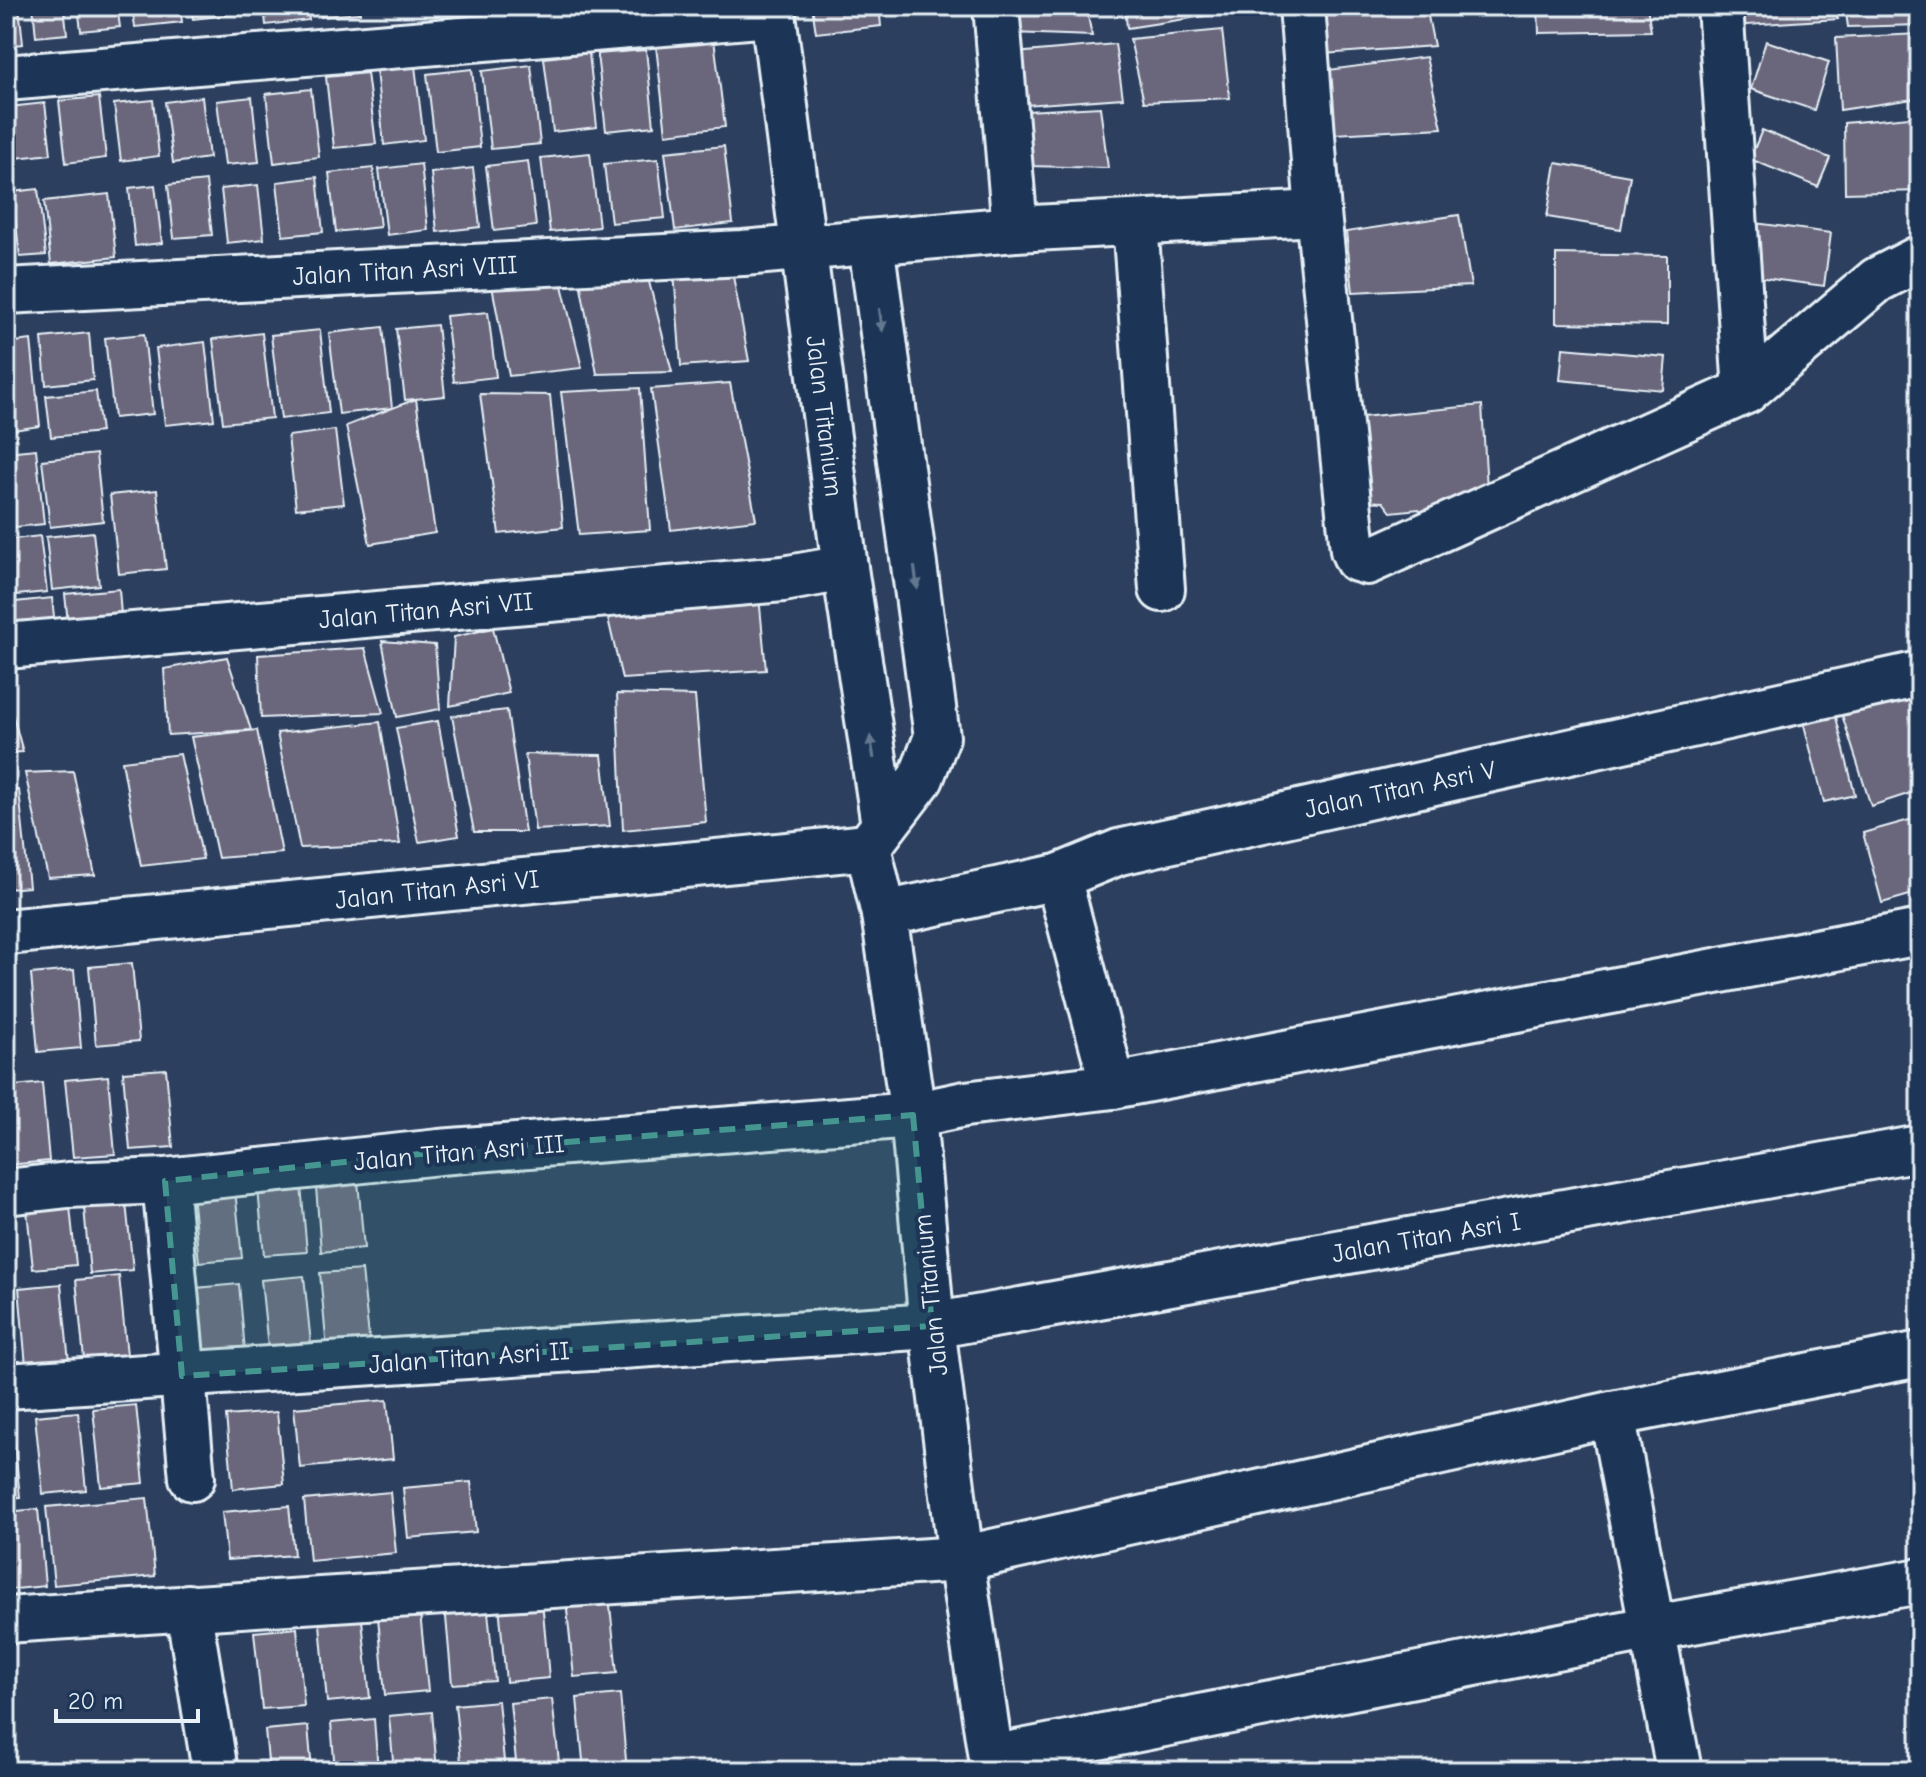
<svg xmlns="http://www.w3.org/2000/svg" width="1926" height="1777" font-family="'Comic Neue',sans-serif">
<rect width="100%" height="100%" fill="#2d3f5e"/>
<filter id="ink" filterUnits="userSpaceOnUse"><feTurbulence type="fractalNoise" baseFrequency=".0125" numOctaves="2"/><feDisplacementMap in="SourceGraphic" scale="16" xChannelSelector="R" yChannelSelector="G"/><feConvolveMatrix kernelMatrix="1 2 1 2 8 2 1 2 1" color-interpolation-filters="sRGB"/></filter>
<g filter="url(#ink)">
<g fill="#6b667b" stroke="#e8f1f8" stroke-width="2">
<polygon points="6,6 19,6 23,44 6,46"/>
<polygon points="33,6 64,6 67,34 36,37"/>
<polygon points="78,6 117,6 120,27 81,31"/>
<polygon points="132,6 180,6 182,22 135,27"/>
<polygon points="191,6 245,6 246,13 193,19"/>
<polygon points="264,6 307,6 309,20 266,25"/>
<polygon points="320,6 359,6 360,13 321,17"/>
<polygon points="812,6 879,6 881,26 816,33"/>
<polygon points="1010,6 1086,6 1092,36 1012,33"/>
<polygon points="1125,6 1218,6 1218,14 1127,28"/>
<polygon points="1319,6 1426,6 1434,46 1323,54"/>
<polygon points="1538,6 1647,6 1651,31 1539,33"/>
<polygon points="1731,6 1834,6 1838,19 1732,26"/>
<polygon points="1845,6 1920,6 1920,25 1848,27"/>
<polygon points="1222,30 1230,98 1144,102 1130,39"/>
<polygon points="1920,34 1920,98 1840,110 1836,38"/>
<polygon points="714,39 725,127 666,134 656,46"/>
<polygon points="1766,41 1829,62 1814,110 1751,89"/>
<polygon points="1115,44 1123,98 1025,105 1015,53"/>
<polygon points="646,50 654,126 606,131 597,54"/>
<polygon points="589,53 597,127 553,132 544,58"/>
<polygon points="1426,57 1442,128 1334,134 1321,71"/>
<polygon points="531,65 540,144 491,149 482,71"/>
<polygon points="415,66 424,140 384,145 376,70"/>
<polygon points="472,69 480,147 436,152 427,74"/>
<polygon points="367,73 376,144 334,148 326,77"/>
<polygon points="311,89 319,157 274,163 266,94"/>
<polygon points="99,97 106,158 66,163 59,101"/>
<polygon points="202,97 209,158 173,163 165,102"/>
<polygon points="252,97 259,162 225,165 217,101"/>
<polygon points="153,100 159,156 121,161 114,104"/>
<polygon points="45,103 51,154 16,158 9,107"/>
<polygon points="1100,107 1108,168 1029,166 1026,111"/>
<polygon points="1920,116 1920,191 1845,193 1844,123"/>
<polygon points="1762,130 1830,158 1818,187 1750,159"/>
<polygon points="724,146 733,223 675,230 665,152"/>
<polygon points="590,153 599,227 550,232 541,158"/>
<polygon points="658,159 665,218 611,223 604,164"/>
<polygon points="528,161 536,226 494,231 486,166"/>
<polygon points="1556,163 1630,176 1621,229 1547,217"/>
<polygon points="421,164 428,230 387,235 379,169"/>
<polygon points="373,168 380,227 336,232 329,173"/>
<polygon points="473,168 480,227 437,232 431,173"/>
<polygon points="317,177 323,232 283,236 277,182"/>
<polygon points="206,181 212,235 174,238 168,185"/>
<polygon points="155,185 162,243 135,246 129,188"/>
<polygon points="258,185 264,239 227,243 221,189"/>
<polygon points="38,189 46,255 20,257 12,192"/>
<polygon points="109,194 116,257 51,264 44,201"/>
<polygon points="1459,215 1471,286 1353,292 1346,232"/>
<polygon points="1755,223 1831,233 1824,286 1749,276"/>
<polygon points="1556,254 1667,256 1667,325 1556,323"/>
<polygon points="732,271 749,361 681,366 674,272"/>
<polygon points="559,273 582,368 509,376 492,286"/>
<polygon points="647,274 672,372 597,374 579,276"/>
<polygon points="488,312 496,377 454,382 446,316"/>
<polygon points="437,325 445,396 405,400 396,329"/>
<polygon points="383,327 392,408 339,414 329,333"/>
<polygon points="320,330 329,413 281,419 271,335"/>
<polygon points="89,333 93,380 46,385 42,338"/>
<polygon points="262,333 272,418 223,423 213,339"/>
<polygon points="144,334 153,414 114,418 105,338"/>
<polygon points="31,340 40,426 6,431 6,343"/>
<polygon points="205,342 214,420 165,425 156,348"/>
<polygon points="1563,348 1666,357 1663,390 1560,380"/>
<polygon points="730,383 756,520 671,530 651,389"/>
<polygon points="640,388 650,530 579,535 561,392"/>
<polygon points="96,391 101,432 51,437 46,396"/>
<polygon points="480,394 550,395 563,527 499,534"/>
<polygon points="416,399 435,533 370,544 346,426"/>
<polygon points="1482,405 1487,489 1427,518 1419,509 1391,512 1383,502 1362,501 1352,418"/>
<polygon points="335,430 344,504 296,509 288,436"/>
<polygon points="36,449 44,524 6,528 6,452"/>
<polygon points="96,454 103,521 50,527 42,460"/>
<polygon points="157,490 166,569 119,574 110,495"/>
<polygon points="93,532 99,585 52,590 46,537"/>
<polygon points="40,536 47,592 6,596 6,540"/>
<polygon points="119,589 122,628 69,633 65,594"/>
<polygon points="759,596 766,670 622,679 607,614"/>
<polygon points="52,598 56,636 6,639 6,603"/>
<polygon points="493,628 509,693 450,706 454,637"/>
<polygon points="382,641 435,645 440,709 397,717"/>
<polygon points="365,648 383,713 261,718 258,655"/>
<polygon points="227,657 251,730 168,735 164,669"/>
<polygon points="6,691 23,752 6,753"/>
<polygon points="1912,693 1920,719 1920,790 1871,806 1842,715"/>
<polygon points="617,694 695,696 706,822 623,830"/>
<polygon points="1834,709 1855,795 1824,802 1802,717"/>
<polygon points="507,710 525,832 474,832 452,716"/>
<polygon points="438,721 459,836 419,842 396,728"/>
<polygon points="380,722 400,844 300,848 277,733"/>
<polygon points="257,730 282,853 218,858 191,737"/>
<polygon points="180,754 203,859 141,866 122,761"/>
<polygon points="525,754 602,755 610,826 535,830"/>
<polygon points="73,771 95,875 48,878 25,773"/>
<polygon points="19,790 29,887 6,889 6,791"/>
<polygon points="1920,817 1920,892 1882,903 1863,833"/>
<polygon points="132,963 139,1041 96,1045 89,967"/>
<polygon points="74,970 81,1048 38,1052 31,974"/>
<polygon points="6,978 8,978 16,1056 6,1057"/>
<polygon points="166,1069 173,1147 130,1150 123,1072"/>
<polygon points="108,1076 115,1154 73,1157 65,1080"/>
<polygon points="42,1083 49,1161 7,1165 6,1087"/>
<polygon points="357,1170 364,1248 321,1252 315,1174"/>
<polygon points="300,1174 307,1252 264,1255 257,1178"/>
<polygon points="234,1180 242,1258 199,1262 191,1184"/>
<polygon points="68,1187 76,1265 33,1269 25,1191"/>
<polygon points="125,1193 133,1270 90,1274 83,1196"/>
<polygon points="6,1224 11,1279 6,1279"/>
<polygon points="362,1270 370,1347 327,1351 320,1273"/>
<polygon points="119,1276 127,1355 84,1359 76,1280"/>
<polygon points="304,1276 312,1354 269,1358 261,1280"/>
<polygon points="61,1284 69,1362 26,1366 19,1288"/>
<polygon points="239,1284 246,1362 204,1366 196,1288"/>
<polygon points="387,1400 393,1459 300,1468 294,1408"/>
<polygon points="136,1405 144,1483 101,1487 93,1409"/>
<polygon points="78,1412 86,1490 43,1494 35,1416"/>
<polygon points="277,1412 284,1484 233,1489 226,1416"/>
<polygon points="12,1419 20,1497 6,1498 6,1420"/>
<polygon points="471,1482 476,1532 408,1538 403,1488"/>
<polygon points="390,1492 396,1553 310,1561 304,1500"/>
<polygon points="147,1498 155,1576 54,1585 46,1507"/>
<polygon points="289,1506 294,1555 227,1560 222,1512"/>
<polygon points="38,1509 45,1586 6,1590 6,1512"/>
<polygon points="609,1596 617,1673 574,1677 566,1600"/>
<polygon points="542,1600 549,1678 506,1682 499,1604"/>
<polygon points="487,1602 495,1681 452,1684 445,1606"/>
<polygon points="420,1613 428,1691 385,1695 378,1617"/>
<polygon points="362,1620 370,1698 327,1702 320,1624"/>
<polygon points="297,1628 304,1706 262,1709 254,1632"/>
<polygon points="620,1694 627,1771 584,1771 577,1698"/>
<polygon points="552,1699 560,1771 517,1771 510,1703"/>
<polygon points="498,1701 505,1771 462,1771 455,1705"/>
<polygon points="432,1712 437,1771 394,1771 389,1716"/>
<polygon points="374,1719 378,1771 335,1771 331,1723"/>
<polygon points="308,1726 312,1771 269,1771 265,1730"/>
</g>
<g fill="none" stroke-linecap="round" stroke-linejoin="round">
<g stroke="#e8f1f8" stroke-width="50">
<g id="minor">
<polyline points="772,6 845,568 884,825"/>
<polyline points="996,6 1015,229"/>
<polyline points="1302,6 1318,213 1353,550 1357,559 1367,562 1746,391 1877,280 1920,258"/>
<polyline points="1720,6 1746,391"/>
<polyline points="6,78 773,14"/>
<polyline points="1135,223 1162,589"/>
<polyline points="871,243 937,737 921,778 868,847 884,914 913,1115 932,1326 961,1559 993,1771"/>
<polyline points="6,291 743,253 1015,229 1318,213"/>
<polyline points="6,646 783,579 845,568"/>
<polyline points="1058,877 1113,1086"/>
<polyline points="884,914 1058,877 1119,852 1920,674"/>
<polyline points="6,932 868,847"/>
<polyline points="165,1181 192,1478"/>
<polyline points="6,1192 68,1185 165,1181 439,1152 913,1115 965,1104 1113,1086 1920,932"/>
<polyline points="6,1386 932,1326 1920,1148"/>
<polyline points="1612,1414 1679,1771"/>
<polyline points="188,1607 215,1771"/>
<polyline points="6,1620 961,1559 1612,1414 1920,1354"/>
<polyline points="991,1758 1653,1628 1920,1581"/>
</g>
</g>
<use href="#minor" stroke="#1d3557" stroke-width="44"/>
</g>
<defs><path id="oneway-solid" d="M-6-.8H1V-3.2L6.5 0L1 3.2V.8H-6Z" transform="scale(2)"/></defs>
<g fill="#64778f">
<use href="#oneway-solid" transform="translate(881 320) rotate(82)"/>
<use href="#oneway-solid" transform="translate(916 578) rotate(82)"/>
<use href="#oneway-solid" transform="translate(872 747) rotate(-99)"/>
</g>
</g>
<path fill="#459590" fill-opacity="0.2" stroke="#459590" stroke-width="6" stroke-dasharray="16 10" stroke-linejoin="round" d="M913,1115L932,1326L182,1376L165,1181L439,1152Z"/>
<g text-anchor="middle" stroke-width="8" stroke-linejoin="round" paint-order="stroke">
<g font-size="26" fill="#e8f1f8" stroke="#1d3557">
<text transform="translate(405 270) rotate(-3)" y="9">Jalan Titan Asri VIII</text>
<text transform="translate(825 416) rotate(83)" y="9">Jalan Titanium</text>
<text transform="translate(426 610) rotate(-5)" y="9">Jalan Titan Asri VII</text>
<text transform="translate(1400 789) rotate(-12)" y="9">Jalan Titan Asri V</text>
<text transform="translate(437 889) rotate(-6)" y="9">Jalan Titan Asri VI</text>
<text transform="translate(459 1152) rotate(-5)" y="9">Jalan Titan Asri III</text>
<text transform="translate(1426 1237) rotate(-10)" y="9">Jalan Titan Asri I</text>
<text transform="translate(930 1295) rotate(-96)" y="9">Jalan Titanium</text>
<text transform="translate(469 1357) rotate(-4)" y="9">Jalan Titan Asri II</text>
</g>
</g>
<rect width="1926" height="1777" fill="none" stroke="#1d3557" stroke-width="32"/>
<rect x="16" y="16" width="1894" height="1745" fill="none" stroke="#e8f1f8" stroke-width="3" filter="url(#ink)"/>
<path d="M56 1709v12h142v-12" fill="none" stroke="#e8f1f8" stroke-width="4"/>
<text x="68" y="1709" font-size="24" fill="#e8f1f8" stroke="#1d3557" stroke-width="6" paint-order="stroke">20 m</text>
</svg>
